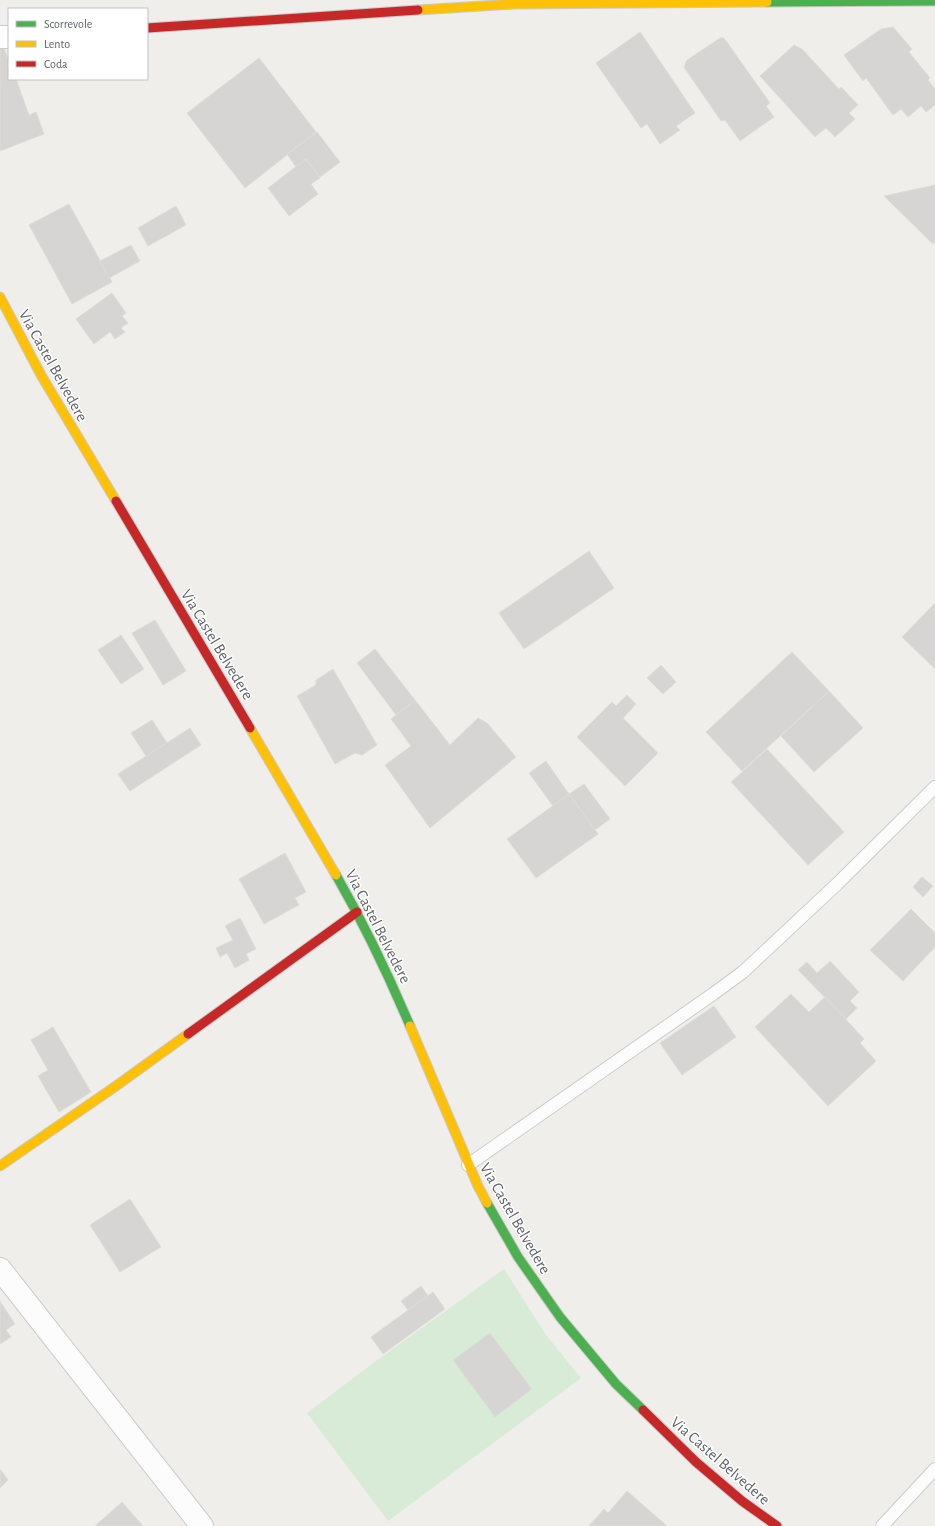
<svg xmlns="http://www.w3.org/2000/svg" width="935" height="1526" font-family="'Alegreya Sans',sans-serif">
<rect width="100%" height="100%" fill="#efeeea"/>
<polygon fill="#d8ebd6" points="504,1269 546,1335 581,1378 388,1521 307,1413 380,1358"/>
<g fill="#d6d5d3" stroke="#deddd9">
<polygon points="893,27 912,49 909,52 930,78 928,80 935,89 935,105 926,112 921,106 908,117 901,109 893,115 866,78 863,81 844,55 881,29"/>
<polygon points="640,32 695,113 676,126 680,130 660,144 647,124 641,128 596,63"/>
<polygon points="720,38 724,38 770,103 766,106 774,117 740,141 725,120 721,121 684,67 687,60"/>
<polygon points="0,41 1,41 9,61 9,79 16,79 29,115 36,112 44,134 0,151"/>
<polygon points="794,45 802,49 839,89 841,87 858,105 849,113 855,119 835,137 826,128 815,137 760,76"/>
<polygon points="259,58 316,132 245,188 187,113"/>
<polygon points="317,132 340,162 320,177 306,159 296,167 287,154"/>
<polygon points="306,159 320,178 311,184 318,194 289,216 268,188"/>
<polygon points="935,185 935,241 933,244 884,196"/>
<polygon points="69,204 112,282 72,304 29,225"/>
<polygon points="176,206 186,225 148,246 138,228"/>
<polygon points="131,245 140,261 109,278 100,261"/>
<polygon points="112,293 126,313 122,316 128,323 121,328 125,332 115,339 110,332 94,344 76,319"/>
<polygon points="589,551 614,588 524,649 499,613"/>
<polygon points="935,603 935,669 902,637"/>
<polygon points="155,620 186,671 163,685 132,633"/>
<polygon points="121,635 144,669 121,684 98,650"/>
<polygon points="375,649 415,700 396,715 357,663"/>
<polygon points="792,652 829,691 742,771 706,732"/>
<polygon points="661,665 676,682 663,694 647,678"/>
<polygon points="333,669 377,745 362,755 355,753 335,764 297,696 316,685 316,680"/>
<polygon points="829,691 863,728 814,772 781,736"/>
<polygon points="627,695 636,704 623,718 658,753 625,786 577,737 612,702 616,706"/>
<polygon points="415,700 450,745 478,718 487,723 516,757 430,828 385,765 411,746 391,719"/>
<polygon points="152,720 167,743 146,756 131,733"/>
<polygon points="190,728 201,745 130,791 118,774"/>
<polygon points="767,749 844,832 808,865 731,782"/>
<polygon points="546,761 569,794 553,806 529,773"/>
<polygon points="584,784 610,819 595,830 569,794"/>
<polygon points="569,794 598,834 536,878 507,839"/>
<polygon points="285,853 306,892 295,898 299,905 264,924 239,879"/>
<polygon points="922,877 933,886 923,897 913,887"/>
<polygon points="911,909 935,933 935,947 903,981 870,950"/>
<polygon points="240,918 256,949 246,954 249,960 235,968 227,953 220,957 216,948 233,940 225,926"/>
<polygon points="830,961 859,992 850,1001 857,1008 846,1019 798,970 807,962 817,973"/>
<polygon points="791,994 809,1012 825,997 864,1039 860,1043 876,1061 828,1106 755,1027"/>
<polygon points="714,1006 736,1037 682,1075 660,1043"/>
<polygon points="53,1027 91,1092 59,1112 38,1076 48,1070 31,1040"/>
<polygon points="130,1199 161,1247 120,1272 90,1225"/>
<polygon points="421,1286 428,1296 408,1310 401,1301"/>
<polygon points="433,1292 445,1309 383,1354 371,1337"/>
<polygon points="0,1301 15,1324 6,1330 11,1337 0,1344"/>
<polygon points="490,1333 532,1389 495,1417 453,1360"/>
<polygon points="0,1469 8,1480 0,1488"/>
<polygon points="627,1491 667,1526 589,1526 604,1509 608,1513"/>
<polygon points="122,1502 143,1526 95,1526"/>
</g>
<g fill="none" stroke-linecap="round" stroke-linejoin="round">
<g stroke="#cbcccc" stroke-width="14">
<g id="lane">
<polyline points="468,1165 713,994 743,972 837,884 935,787"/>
<polyline points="882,1526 935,1469"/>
</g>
</g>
<g stroke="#cbcccc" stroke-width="24">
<g id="street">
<polyline points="0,37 9,37"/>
<polyline points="0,1269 202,1526"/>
</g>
</g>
<g stroke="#cacacb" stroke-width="11">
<g id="fast">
<polyline points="767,2 935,1"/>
<path d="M336,875C364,924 388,974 410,1026"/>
<polyline points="487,1203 518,1257 560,1317 616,1384 643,1410"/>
</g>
</g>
<g stroke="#cacacb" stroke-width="11">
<g id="slow">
<polyline points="418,10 514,4 767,2"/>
<polyline points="0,297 41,375 116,501"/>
<polyline points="250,728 336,875"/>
<polyline points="410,1026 478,1186 487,1203"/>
<polyline points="0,1166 116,1086 188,1034"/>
</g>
</g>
<g stroke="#cacacb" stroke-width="11">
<g id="jam">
<polyline points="147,28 418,10"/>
<polyline points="116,501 250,728"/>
<polyline points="188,1034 357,912"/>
<polyline points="643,1410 696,1462 742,1501 777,1526"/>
</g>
</g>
<use href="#lane" stroke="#fdfcfc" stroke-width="12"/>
<use href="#street" stroke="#fdfcfc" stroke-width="22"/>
<use href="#fast" stroke="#4caf50" stroke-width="9"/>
<use href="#slow" stroke="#ffc107" stroke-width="9"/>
<use href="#jam" stroke="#c62828" stroke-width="9"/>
</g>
<g text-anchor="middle" stroke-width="3" stroke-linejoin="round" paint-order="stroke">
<g font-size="16" fill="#5f6368" stroke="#fff">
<text transform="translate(54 365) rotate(61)" y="6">Via Castel Belvedere</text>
<text transform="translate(218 644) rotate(59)" y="6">Via Castel Belvedere</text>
<text transform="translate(379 926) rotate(63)" y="6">Via Castel Belvedere</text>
<text transform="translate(516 1218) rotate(60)" y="6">Via Castel Belvedere</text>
<text transform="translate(721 1460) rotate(41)" y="6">Via Castel Belvedere</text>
</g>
</g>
<rect x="8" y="8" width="140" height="72" fill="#ffffff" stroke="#bfc1c3"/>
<rect x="16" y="21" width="20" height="6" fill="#4caf50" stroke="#bfc1c3"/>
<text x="44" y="28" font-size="12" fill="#5f6368">Scorrevole</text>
<rect x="16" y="41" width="20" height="6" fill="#ffc107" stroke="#bfc1c3"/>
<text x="44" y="48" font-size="12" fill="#5f6368">Lento</text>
<rect x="16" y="61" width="20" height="6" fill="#c62828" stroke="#bfc1c3"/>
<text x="44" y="68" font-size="12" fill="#5f6368">Coda</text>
</svg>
